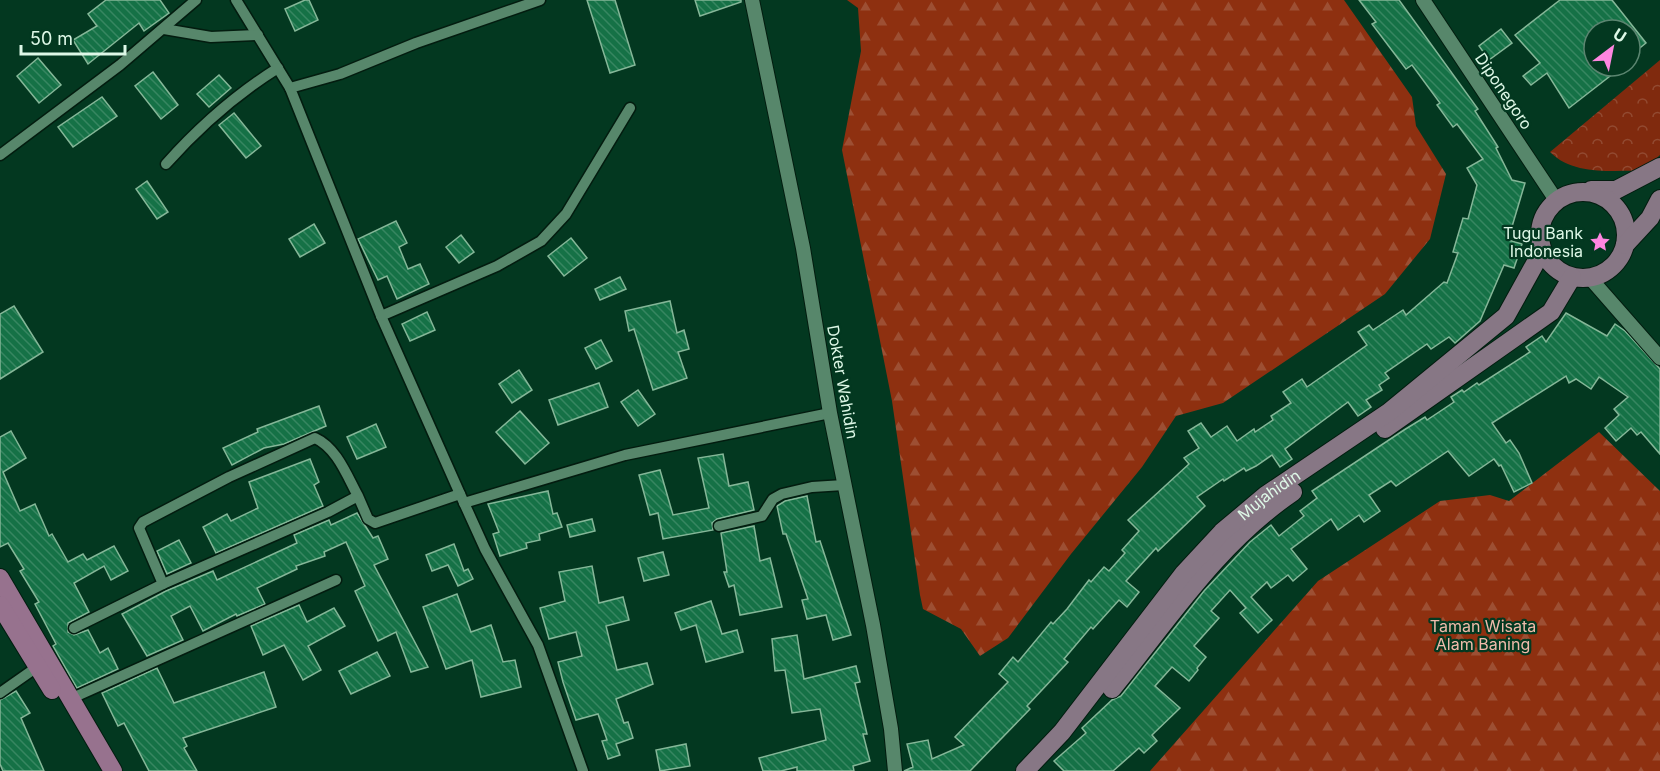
<svg xmlns="http://www.w3.org/2000/svg" width="1660" height="771" font-family="Inter,sans-serif">
<defs>
<pattern id="forest-firs" width="22" height="20" patternUnits="userSpaceOnUse" patternTransform="scale(1.5)"><rect width="22" height="20" fill="#8e3010"/><path d="M5 1l3.5 6h-7zM16 11l3.5 6h-7z" fill="#9d4f33"/></pattern>
<pattern id="park-crowns" width="20" height="18" patternUnits="userSpaceOnUse" patternTransform="scale(1.5)"><rect width="20" height="18" fill="#802a0e"/><path d="M2 6a3 3 0 1 1 6 0M12 15a3 3 0 1 1 6 0" fill="none" stroke="#924a31"/></pattern>
<pattern id="building-back-hatch" width="6" height="6" patternUnits="userSpaceOnUse" patternTransform="scale(1.5)"><rect width="6" height="6" fill="#157146"/><path d="M-1 5l2 2M0 0l6 6M5-1l2 2" fill="none" stroke="#378661"/></pattern>
</defs>
<rect width="100%" height="100%" fill="#033820"/>
<g fill="url(#forest-firs)">
<polygon points="847,0 1344,0 1412,97 1416,126 1446,174 1430,239 1385,294 1223,403 1176,416 1142,467 1071,554 1008,638 980,656 961,629 923,609 920,595 892,401 842,150 861,51 858,8"/>
<polygon points="1599,432 1660,491 1660,771 1150,771 1318,581 1440,501 1490,495 1509,501"/>
</g>
<path fill="url(#park-crowns)" d="M1660,60V155L1643,171C1611,170 1574,176 1550,152Z"/>
<g fill="url(#building-back-hatch)" stroke="#85b798" stroke-width="1.5">
<polygon points="106,0 160,0 169,13 144,31 139,23 88,64 73,40 97,26 88,14"/>
<polygon points="305,0 309,0 318,20 295,31 285,9"/>
<polygon points="587,0 615,0 635,65 610,73"/>
<polygon points="695,0 741,0 741,2 700,16"/>
<polygon points="1359,0 1399,0 1478,109 1475,111 1498,147 1496,148 1512,180 1525,183 1508,240 1522,244 1514,268 1504,265 1480,321 1455,343 1449,337 1431,349 1427,344 1385,373 1389,378 1379,385 1382,390 1366,400 1371,407 1358,416 1348,402 1285,449 1292,459 1280,467 1272,455 1256,466 1246,471 1244,468 1224,481 1223,479 1197,497 1205,506 1158,551 1156,548 1126,581 1139,592 1127,607 1119,600 1093,629 1091,627 1064,659 1068,662 1027,706 1030,709 970,771 904,771 913,767 907,744 928,740 932,759 964,745 955,737 1008,682 999,674 1013,657 1018,662 1051,622 1053,624 1067,609 1089,580 1091,582 1104,567 1109,571 1125,553 1122,550 1139,531 1128,520 1189,464 1184,458 1199,448 1188,431 1201,423 1211,437 1227,426 1237,441 1254,429 1255,432 1273,420 1271,416 1291,403 1283,392 1302,379 1307,387 1367,345 1358,332 1369,325 1373,330 1403,310 1406,315 1444,282 1447,283 1458,253 1453,252 1463,218 1468,219 1477,185 1467,168 1483,159 1457,124 1453,127 1437,105 1440,103 1412,65 1406,69 1372,24 1376,22"/>
<polygon points="1560,0 1612,0 1646,43 1630,56 1630,30 1594,30 1594,66 1623,66 1569,108 1547,73 1531,85 1523,76 1540,63 1515,35"/>
<polygon points="1501,29 1512,43 1489,60 1479,46"/>
<polygon points="38,58 61,85 39,103 17,76"/>
<polygon points="153,72 178,105 161,119 135,86"/>
<polygon points="219,75 231,88 209,107 197,94"/>
<polygon points="102,97 117,116 73,147 58,127"/>
<polygon points="234,113 261,146 246,158 219,125"/>
<polygon points="147,181 168,212 157,219 136,189"/>
<polygon points="396,221 407,243 399,247 408,269 420,264 429,284 397,299 387,276 378,280 358,239"/>
<polygon points="314,224 325,243 300,257 289,239"/>
<polygon points="461,235 474,252 459,263 446,247"/>
<polygon points="571,238 587,258 564,276 548,256"/>
<polygon points="620,277 626,289 600,300 595,289"/>
<polygon points="670,301 677,333 684,330 689,349 678,352 687,378 653,390 634,329 629,331 625,311"/>
<polygon points="14,306 43,352 0,379 0,314"/>
<polygon points="427,312 435,330 410,341 402,324"/>
<polygon points="1566,313 1607,336 1615,324 1625,331 1660,369 1660,454 1641,432 1637,435 1631,428 1616,441 1605,428 1619,415 1614,409 1628,397 1599,377 1591,389 1576,379 1569,383 1566,376 1492,423 1506,443 1510,440 1519,453 1532,483 1514,492 1501,465 1499,466 1494,459 1469,476 1448,451 1396,486 1391,481 1369,495 1380,511 1364,522 1359,515 1338,530 1331,519 1291,549 1307,569 1293,581 1288,575 1271,588 1267,582 1251,597 1272,620 1258,633 1240,613 1246,608 1230,590 1211,611 1219,618 1194,646 1206,657 1197,668 1198,670 1189,681 1172,667 1155,686 1180,708 1152,735 1157,741 1144,753 1139,748 1113,771 1064,771 1054,761 1086,733 1082,728 1112,700 1121,696 1204,591 1250,542 1271,525 1279,536 1304,516 1300,511 1317,498 1312,491 1404,430 1425,417 1427,420 1454,402 1451,397 1462,390 1464,392 1477,383 1479,385 1530,352 1526,347 1542,336 1546,342"/>
<polygon points="601,340 612,361 596,369 585,348"/>
<polygon points="519,370 532,390 512,403 499,384"/>
<polygon points="599,383 608,407 558,425 549,400"/>
<polygon points="638,390 655,414 638,426 621,402"/>
<polygon points="319,406 326,426 284,444 264,448 232,465 223,448 258,432 257,429"/>
<polygon points="520,411 549,443 525,464 496,432"/>
<polygon points="376,424 386,447 357,459 347,437"/>
<polygon points="11,431 26,458 3,472 20,511 35,504 49,536 52,534 68,562 83,554 87,560 114,546 128,571 111,580 104,566 74,583 89,612 68,623 68,632 74,635 88,630 100,653 108,648 118,669 77,688 53,646 56,644 35,604 39,602 20,571 24,569 8,543 0,547 0,437"/>
<polygon points="723,454 729,486 748,482 754,510 717,519 712,523 713,530 663,539 658,513 650,515 639,475 660,470 673,515 709,508 698,458"/>
<polygon points="310,459 319,482 314,485 323,506 216,553 203,527 227,514 231,521 258,508 249,482"/>
<polygon points="548,491 553,514 557,513 562,527 539,534 540,540 526,543 527,548 500,556 493,534 499,532 488,504"/>
<polygon points="807,496 816,542 820,541 851,635 833,640 826,615 807,619 802,600 808,599 786,534 783,534 777,506 785,501"/>
<polygon points="357,513 373,538 378,536 388,559 374,565 428,667 411,672 396,632 378,641 355,591 365,586 346,542 324,552 325,556 296,566 297,569 257,588 265,604 237,616 236,614 203,631 190,606 171,616 183,640 147,656 122,614 166,591 213,571 217,580 297,543 294,535 329,520 331,525"/>
<polygon points="592,519 595,531 570,537 567,525"/>
<polygon points="754,526 760,561 770,558 782,607 740,615 734,585 729,587 724,572 727,572 721,533"/>
<polygon points="179,540 191,563 167,574 157,551"/>
<polygon points="454,544 464,571 468,569 473,579 458,586 448,565 432,571 426,555"/>
<polygon points="663,552 669,575 644,581 638,558"/>
<polygon points="592,566 599,603 623,597 629,620 606,626 617,670 647,663 653,684 616,699 624,723 628,722 633,738 616,744 620,755 608,759 602,741 607,740 598,714 576,720 563,682 558,662 582,656 576,632 549,639 540,608 565,601 559,572"/>
<polygon points="457,594 471,632 491,625 503,662 515,660 521,687 481,697 472,660 446,669 423,607"/>
<polygon points="711,601 722,634 737,630 743,652 706,662 696,625 681,630 675,613"/>
<polygon points="299,605 307,622 334,608 345,626 308,646 321,670 303,680 284,645 263,655 251,626"/>
<polygon points="797,635 804,679 856,666 860,682 855,683 867,734 863,734 870,761 853,766 854,771 797,771 797,767 781,771 763,771 759,758 826,740 820,709 792,713 785,670 775,671 772,639"/>
<polygon points="377,652 390,676 351,694 339,671"/>
<polygon points="157,668 174,703 264,672 276,707 183,738 187,746 184,748 197,771 149,771 124,723 118,726 102,693"/>
<polygon points="16,691 30,713 21,718 44,771 3,771 0,764 0,700"/>
<polygon points="686,744 690,766 660,771 656,750"/>
</g>
<g fill="none" stroke-linecap="round" stroke-linejoin="round">
<g stroke="#031c0f" stroke-width="13">
<g id="minor">
<polyline points="236,0 290,88"/>
<polyline points="540,0 416,43 340,74 290,88 381,316 460,494 485,549 538,645 583,771"/>
<polyline points="164,29 211,37 258,35"/>
<polyline points="0,155 120,65 196,0"/>
<path d="M166,164C200,126 235,95 278,68"/>
<polyline points="381,316 497,266 541,241 566,214 630,108"/>
<path d="M358,496C347,476 337,448 315,438L229,477L143,522L139,528L163,584L328,512L358,496L368,519L375,523L460,494"/>
<polyline points="464,503 625,455 830,413"/>
<polyline points="719,526 762,516 773,499 782,494 812,487 844,485"/>
<polyline points="74,628 163,584"/>
<polyline points="0,693 37,667"/>
<polyline points="70,699 336,580"/>
</g>
</g>
<g stroke="#031c0f" stroke-width="16">
<g id="tertiary">
<polyline points="752,0 803,248 830,413 873,625 891,729 895,771"/>
<polyline points="1423,0 1556,200"/>
<polyline points="1590,278 1660,358"/>
</g>
</g>
<g stroke="#031c0f" stroke-width="20">
<g id="primary">
<polyline points="1591,190 1616,190 1660,167"/>
<circle cx="1583" cy="235" r="43"/>
<polyline points="1625,245 1650,218 1660,199"/>
<polyline points="1385,429 1551,312 1572,277"/>
<path d="M1112,689C1169,619 1217,544 1293,492"/>
<path id="s1" d="M1025,771L1062,732L1184,573L1222,532L1266,495L1389,412L1506,316L1542,251"/>
</g>
</g>
<g stroke="#031c0f" stroke-width="20">
<g id="trunk">
<polyline points="0,578 113,771"/>
<polyline points="0,605 52,690"/>
</g>
</g>
<use href="#minor" stroke="#57876b" stroke-width="10"/>
<use href="#tertiary" stroke="#57876b" stroke-width="14"/>
<use href="#primary" stroke="#877785" stroke-width="18"/>
<use href="#trunk" stroke="#97728e" stroke-width="18"/>
</g>
<defs>
<g id="sight-bare" transform="scale(1.62)"><path d="M0-6L1.8-2.2L6-1.7L2.9 1.2L3.7 5.4L0 3.3L-3.7 5.4L-2.9 1.2L-6-1.7L-1.8-2.2Z" fill="#fe86e0" stroke="#033820" stroke-width="2.5" paint-order="stroke"/></g>
</defs>
<g fill-rule="evenodd">
<use href="#sight-bare" x="1600" y="242"/>
</g>
<g text-anchor="middle" stroke-width="4.5" stroke-linejoin="round" paint-order="stroke">
<g font-size="16" fill="#def8e7" stroke="#033820">
<text transform="translate(1504 91) rotate(56)" y="6">Diponegoro</text>
<text transform="translate(843 382) rotate(80)" y="6">Dokter Wahidin</text>
<text dy="6" stroke="none"><textPath href="#s1" startOffset="370">Mujahidin</textPath></text>
</g>
<g font-size="16" fill="#def8e7" stroke="#033820" text-anchor="end">
<text x="1583" y="239">Tugu Bank<tspan x="1583" dy="18">Indonesia</tspan></text>
</g>
<g font-size="16" fill="#f0bbab" stroke="#033820">
<text x="1483" y="632">Taman Wisata<tspan x="1483" dy="18">Alam Baning</tspan></text>
</g>
</g>
<g transform="translate(1612 48) rotate(32)"><circle r="28" fill="#033820" stroke="#5b8570" stroke-width="1.5"/>
<path d="M0-4.5L10 22L0 15L-10 22Z" fill="#fe86e0"/>
<text y="-9" font-size="16" font-weight="bold" text-anchor="middle" fill="#def8e7">U</text>
</g>
<path d="M21 45v9h104v-9" fill="none" stroke="#def8e7" stroke-width="3"/>
<text x="30" y="45" font-size="18" fill="#def8e7" stroke="#033820" stroke-width="4.5" paint-order="stroke">50 m</text>
</svg>
